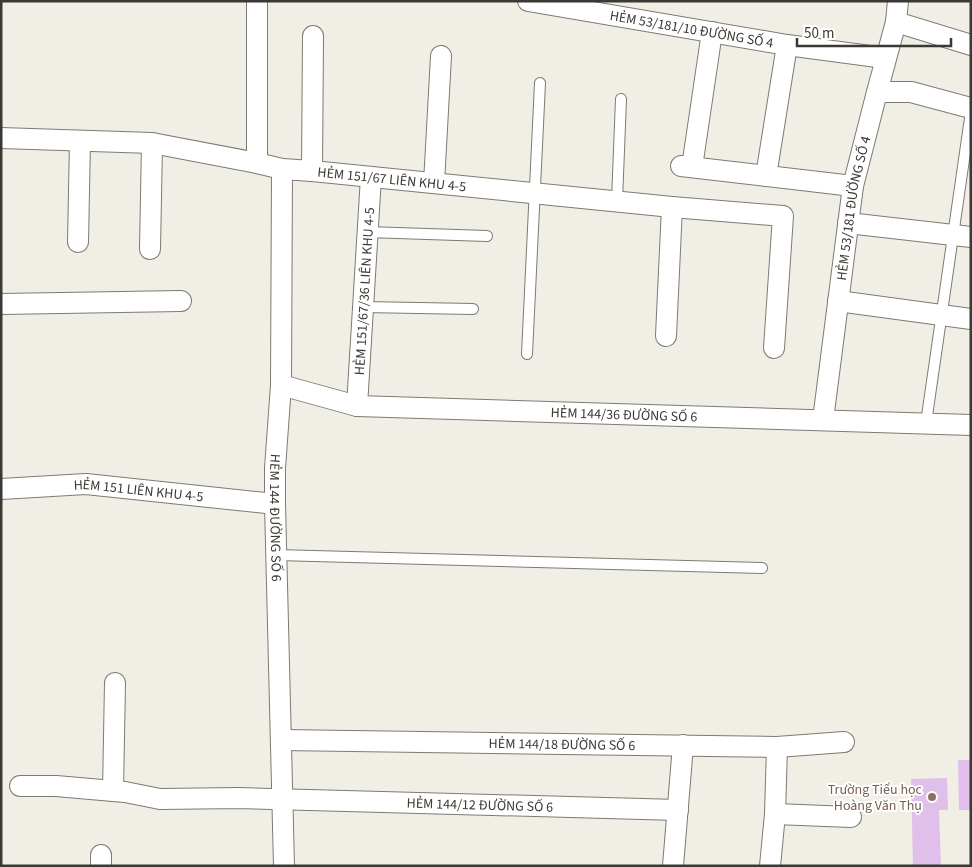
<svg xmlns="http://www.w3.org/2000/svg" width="972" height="867" font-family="'Source Sans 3',sans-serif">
<rect width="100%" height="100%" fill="#f1efe5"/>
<g fill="#e1bfeb">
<polygon points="958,760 971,760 971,810 959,810"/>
<polygon points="947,778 948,810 939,810 941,866 913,866 911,779"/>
</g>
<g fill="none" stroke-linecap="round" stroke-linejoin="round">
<g stroke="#7c7b71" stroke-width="12">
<g id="service">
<polyline points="617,201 621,99"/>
<polyline points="367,232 487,236"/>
<polyline points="363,307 473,309"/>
<polyline points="527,354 540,83"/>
<polyline points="926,423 971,111"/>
<polyline points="276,555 762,568"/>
</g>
</g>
<g stroke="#7c7b71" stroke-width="22">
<g id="minor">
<polyline points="257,1 257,163"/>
<path id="s1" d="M528,1L787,45L885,58"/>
<polyline points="896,22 971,45"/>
<polyline points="877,92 911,92 971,108"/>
<path id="s2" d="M1,138L152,143L257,163L282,169L312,171L672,207L783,216L774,348"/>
<polyline points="681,166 853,186"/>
<polyline points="692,167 712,32"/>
<path id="s3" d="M282,169L281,385L275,468V504L284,866"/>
<polyline points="312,171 313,36"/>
<polyline points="766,176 787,45"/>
<polyline points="434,183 441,56"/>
<polyline points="848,223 971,237"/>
<polyline points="78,242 80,141"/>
<polyline points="150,249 152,143"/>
<polyline points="838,301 971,319"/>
<polyline points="1,304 181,301"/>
<polyline points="666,336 672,207"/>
<path id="s4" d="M281,385L357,406L971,425"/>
<path id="s5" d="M357,406L371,177"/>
<path id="s6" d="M823,420L853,186L877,92L896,22L898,1"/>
<path id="s7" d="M1,489L86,484L275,504"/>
<path id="s8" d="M281,740L777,747L844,742"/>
<path id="s9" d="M20,786H56L125,792L160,799L239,798L678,810"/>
<polyline points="113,791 115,683"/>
<polyline points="775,814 851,817"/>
<polyline points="101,866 101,855"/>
<polyline points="673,866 683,745"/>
<polyline points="770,866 775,814 777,747"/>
</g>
</g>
<use href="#service" stroke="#fff" stroke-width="10"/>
<use href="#minor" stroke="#fff" stroke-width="20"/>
</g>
<circle fill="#8d6e63" stroke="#fff" stroke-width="2" cx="932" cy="797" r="5"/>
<g text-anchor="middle" stroke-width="4" stroke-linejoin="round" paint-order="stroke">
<g font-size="14" fill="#3a3935" stroke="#fff">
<text dy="5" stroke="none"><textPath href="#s1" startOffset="166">HẺM 53/181/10 ĐƯỜNG SỐ 4</textPath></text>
<text dy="5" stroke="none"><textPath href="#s2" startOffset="394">HẺM 151/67 LIÊN KHU 4-5</textPath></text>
<text dy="5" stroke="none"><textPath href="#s6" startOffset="214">HẺM 53/181 ĐƯỜNG SỐ 4</textPath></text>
<text dy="5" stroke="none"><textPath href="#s5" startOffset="115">HẺM 151/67/36 LIÊN KHU 4-5</textPath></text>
<text dy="5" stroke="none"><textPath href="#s4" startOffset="346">HẺM 144/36 ĐƯỜNG SỐ 6</textPath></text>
<text dy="5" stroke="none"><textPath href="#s7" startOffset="138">HẺM 151 LIÊN KHU 4-5</textPath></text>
<text dy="5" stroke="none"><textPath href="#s3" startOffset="349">HẺM 144 ĐƯỜNG SỐ 6</textPath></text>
<text dy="5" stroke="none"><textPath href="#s8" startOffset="281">HẺM 144/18 ĐƯỜNG SỐ 6</textPath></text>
<text dy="5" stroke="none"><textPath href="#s9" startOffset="461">HẺM 144/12 ĐƯỜNG SỐ 6</textPath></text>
</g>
<g font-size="14" fill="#785e54" stroke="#fff" text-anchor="end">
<text x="922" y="794">Trường Tiểu học<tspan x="922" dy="16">Hoàng Văn Thụ</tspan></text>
</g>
</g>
<rect width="972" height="867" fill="none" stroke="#3a3935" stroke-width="5"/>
<path d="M797 38v8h154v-8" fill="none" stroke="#3a3935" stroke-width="2.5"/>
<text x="804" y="38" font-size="15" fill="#3a3935" stroke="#ffffff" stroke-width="4" paint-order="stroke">50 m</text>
</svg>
